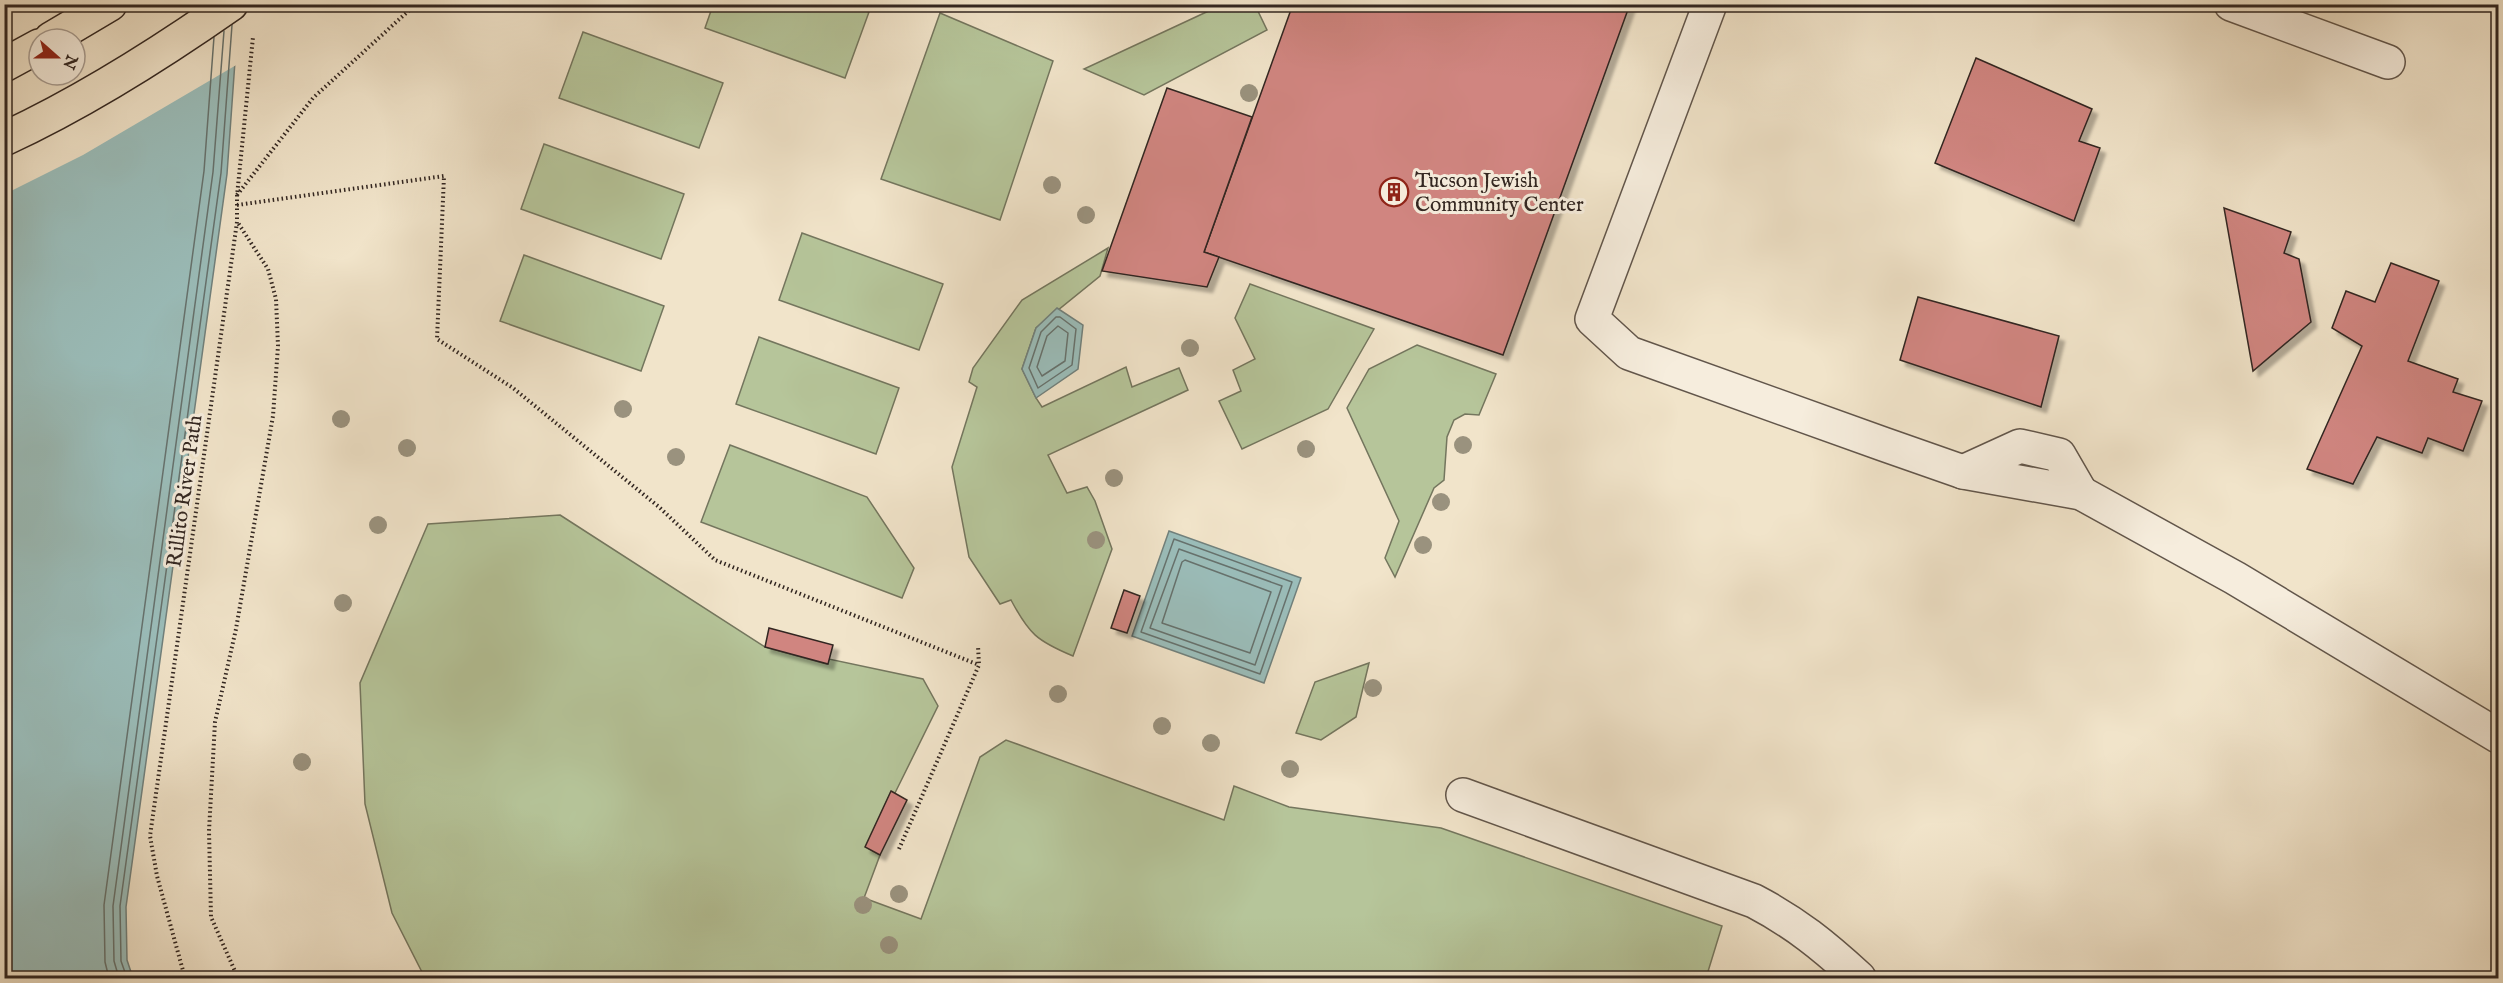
<svg xmlns="http://www.w3.org/2000/svg" width="2503" height="983" font-family="'IM FELL English',serif">
<defs>
<filter id="shadow"><feDropShadow dx="5.5" dy="5.5" stdDeviation="1.5" flood-color="#0004"/></filter>
</defs>
<rect width="100%" height="100%" fill="#f1e4ca"/>
<filter id="stains"><feTurbulence type="fractalNoise" baseFrequency=".00333" numOctaves="4"/><feColorMatrix values="0 0 0 0 .2 0 0 0 0 .09 0 0 0 0 .02 0 0 0 .5 -.17"/></filter>
<radialGradient id="worn" r=".72"><stop offset=".6" stop-color="#630" stop-opacity="0"/><stop offset="1" stop-color="#630" stop-opacity=".3"/></radialGradient>
<g fill="#b6c59a" stroke="#74765e" stroke-width="1.5">
<polygon points="849,4 869,12 845,78 705,28 713,5"/>
<polygon points="1214,5 1255,5 1267,30 1144,95 1084,69 1215,8"/>
<polygon points="940,13 1053,61 1000,220 881,179"/>
<polygon points="583,32 723,83 699,148 559,98"/>
<polygon points="544,144 684,194 661,259 521,209"/>
<polygon points="802,233 943,284 919,350 779,300"/>
<path d="M1108,248L1100,276L1036,328L1022,369L1036,398L1042,407L1126,367L1132,387L1179,368L1188,390L1048,455L1067,493L1087,487L1095,501L1112,549L1073,656C1037,641 1029,634 1011,600L1000,604L969,557L952,467L977,387L969,382L973,368L1022,300Z"/>
<polygon points="524,255 664,306 641,371 500,321"/>
<polygon points="1250,284 1374,329 1328,409 1242,449 1219,401 1241,391 1233,370 1255,359 1235,318"/>
<polygon points="759,337 899,388 876,454 736,404"/>
<polygon points="1417,345 1496,374 1479,415 1465,414 1454,420 1447,437 1444,480 1434,488 1395,577 1385,558 1399,521 1347,408 1369,369"/>
<polygon points="730,445 867,497 914,568 902,598 701,522"/>
<polygon points="560,515 765,647 827,664 829,659 923,679 938,706 895,793 891,792 866,847 880,855 864,898 921,919 980,757 1006,740 1224,820 1234,786 1289,807 1441,828 1722,926 1706,978 425,978 392,913 365,804 360,683 428,524"/>
<polygon points="1369,663 1356,717 1321,740 1296,733 1315,682"/>
</g>
<g fill="#9bbebb" stroke="#71817d" stroke-width="1.5" fill-rule="evenodd">
<path d="M5,5H239L227,174L126,907L127,960L133,978H5ZM39,39H75V75H39Z"/>
<polygon points="1057,308 1083,325 1078,369 1036,398 1022,369 1036,328"/>
<polygon points="1169,531 1301,578 1264,683 1132,636"/>
</g>
<path fill="#f1e4ca" fill-rule="evenodd" d="M17,4H242L238,64L83,155L5,194V11ZM39,39H75V75H39Z"/>
<g fill="none" stroke-linecap="round" stroke-linejoin="round">
<g stroke="#66726e" stroke-width="1.5">
<polygon points="1060,317 1076,329 1072,365 1038,388 1029,368 1041,332 1056,317"/>
<polygon points="1058,326 1068,333 1065,361 1042,376 1037,367 1047,336"/>
<polygon points="1174,539 1292,582 1260,674 1141,632"/>
<polygon points="1179,549 1282,586 1255,665 1150,628"/>
<polygon points="1185,560 1271,592 1250,653 1162,623 1182,562"/>
<polyline points="109,978 105,962 104,905 204,171 214,37"/>
<polyline points="119,978 114,961 113,906 213,172 224,31"/>
<polyline points="127,978 121,961 120,906 221,173 232,25"/>
</g>
</g>
<g fill="#d08580" stroke="#322621" stroke-width="1.5" filter="url(#shadow)">
<polygon points="1293,4 1630,4 1503,355 1204,252"/>
<polygon points="1976,58 2092,109 2079,141 2100,148 2074,221 1935,163"/>
<polygon points="1167,88 1252,117 1204,252 1219,257 1207,287 1102,271"/>
<polygon points="2224,208 2291,232 2284,253 2299,259 2311,322 2253,371"/>
<polygon points="2391,263 2439,281 2408,361 2458,379 2453,392 2482,401 2463,451 2428,438 2422,453 2377,437 2353,484 2307,469 2362,346 2332,328 2346,291 2375,302"/>
<polygon points="1918,297 2059,336 2041,407 1900,360"/>
<polygon points="1124,590 1140,596 1127,633 1111,628"/>
<polygon points="769,628 833,645 828,664 765,647"/>
<polygon points="891,791 907,800 880,855 865,847"/>
</g>
<g fill="none" stroke-linecap="round" stroke-linejoin="round">
<g stroke="#62564b" stroke-width="36">
<g id="minor">
<polyline points="1710,4 1592,319 1629,353 1883,444 1963,472 2081,493 2235,578 2498,736"/>
<polyline points="2231,4 2388,62"/>
<polyline points="1963,472 2020,446 2059,455 2081,493"/>
<path d="M1463,795L1754,901C1796,923 1824,946 1859,978"/>
</g>
</g>
<g stroke="#322621" stroke-width="36">
<g id="major">
<polyline points="51,39 110,4"/>
<polyline points="4,65 39,46"/>
<path d="M4,139C82,103 161,53 231,4"/>
</g>
</g>
<g stroke="#322621" stroke-width="4" stroke-dasharray="1.5 3" stroke-linecap="butt">
<polyline points="237,195 313,98 416,4"/>
<polyline points="237,205 444,176 437,339 513,388 659,507 715,560 979,665"/>
<polyline points="899,849 979,665 978,646"/>
<polyline points="185,978 157,876 150,836 237,222 237,196 253,37"/>
<polyline points="238,978 211,917 209,831 215,722 236,629 273,416 278,346 276,299 268,269 238,223"/>
</g>
<use href="#minor" stroke="#f6eddd" stroke-width="33"/>
<use href="#major" stroke="#f1e4ca" stroke-width="33"/>
</g>
<g fill="#9a927e">
<circle cx="1249" cy="93" r="9"/>
<circle cx="1052" cy="185" r="9"/>
<circle cx="1086" cy="215" r="9"/>
<circle cx="1190" cy="348" r="9"/>
<circle cx="623" cy="409" r="9"/>
<circle cx="341" cy="419" r="9"/>
<circle cx="1463" cy="445" r="9"/>
<circle cx="407" cy="448" r="9"/>
<circle cx="1306" cy="449" r="9"/>
<circle cx="676" cy="457" r="9"/>
<circle cx="1114" cy="478" r="9"/>
<circle cx="1441" cy="502" r="9"/>
<circle cx="378" cy="525" r="9"/>
<circle cx="1096" cy="540" r="9"/>
<circle cx="1423" cy="545" r="9"/>
<circle cx="343" cy="603" r="9"/>
<circle cx="1373" cy="688" r="9"/>
<circle cx="1058" cy="694" r="9"/>
<circle cx="1162" cy="726" r="9"/>
<circle cx="1211" cy="743" r="9"/>
<circle cx="302" cy="762" r="9"/>
<circle cx="1290" cy="769" r="9"/>
<circle cx="899" cy="894" r="9"/>
<circle cx="863" cy="905" r="9"/>
<circle cx="889" cy="945" r="9"/>
</g>
<defs>
<g id="building-ring" transform="scale(1.5)"><circle r="9.5" fill="#f6eddd" stroke="#8f2418" stroke-width="1.5"/><path d="M-4-6H4V6H1V3H-1V6H-4ZM-2.5-4.3h1.7v1.8h-1.7ZM.8-4.3h1.7v1.8H.8ZM-2.5-1h1.7V.8h-1.7ZM.8-1h1.7V.8H.8Z" fill="#8f2418"/></g>
</defs>
<g fill-rule="evenodd">
<use href="#building-ring" x="1394" y="192"/>
</g>
<g text-anchor="middle" stroke-width="6" stroke-linejoin="round" paint-order="stroke">
<g font-size="21" fill="#322621" stroke="#f6eddd" text-anchor="start">
<text x="1415" y="187">Tucson Jewish<tspan x="1415" dy="24">Community Center</tspan></text>
</g>
<g font-size="21" fill="#322621" stroke="#f6eddd">
<text transform="translate(184 491) rotate(-82)" y="7">Rillito River Path</text>
</g>
</g>
<rect width="2503" height="983" fill="none" stroke="#f1e4ca" stroke-width="24"/>
<rect x="6" y="6" width="2491" height="971" fill="none" stroke="#322621" stroke-width="3"/>
<rect x="12" y="12" width="2479" height="959" fill="none" stroke="#322621" stroke-width="1.5"/>
<g transform="translate(57 57) rotate(111)"><circle r="28" fill="#f6eddd" stroke="#a89d92" stroke-width="1.5"/>
<path d="M0-4.5L10 22L0 15L-10 22Z" fill="#8f2418"/>
<text y="-9" font-size="16" font-weight="bold" text-anchor="middle" fill="#322621">N</text>
</g>
<rect width="100%" height="100%" filter="url(#stains)"/>
<rect width="100%" height="100%" fill="url(#worn)"/>
</svg>
